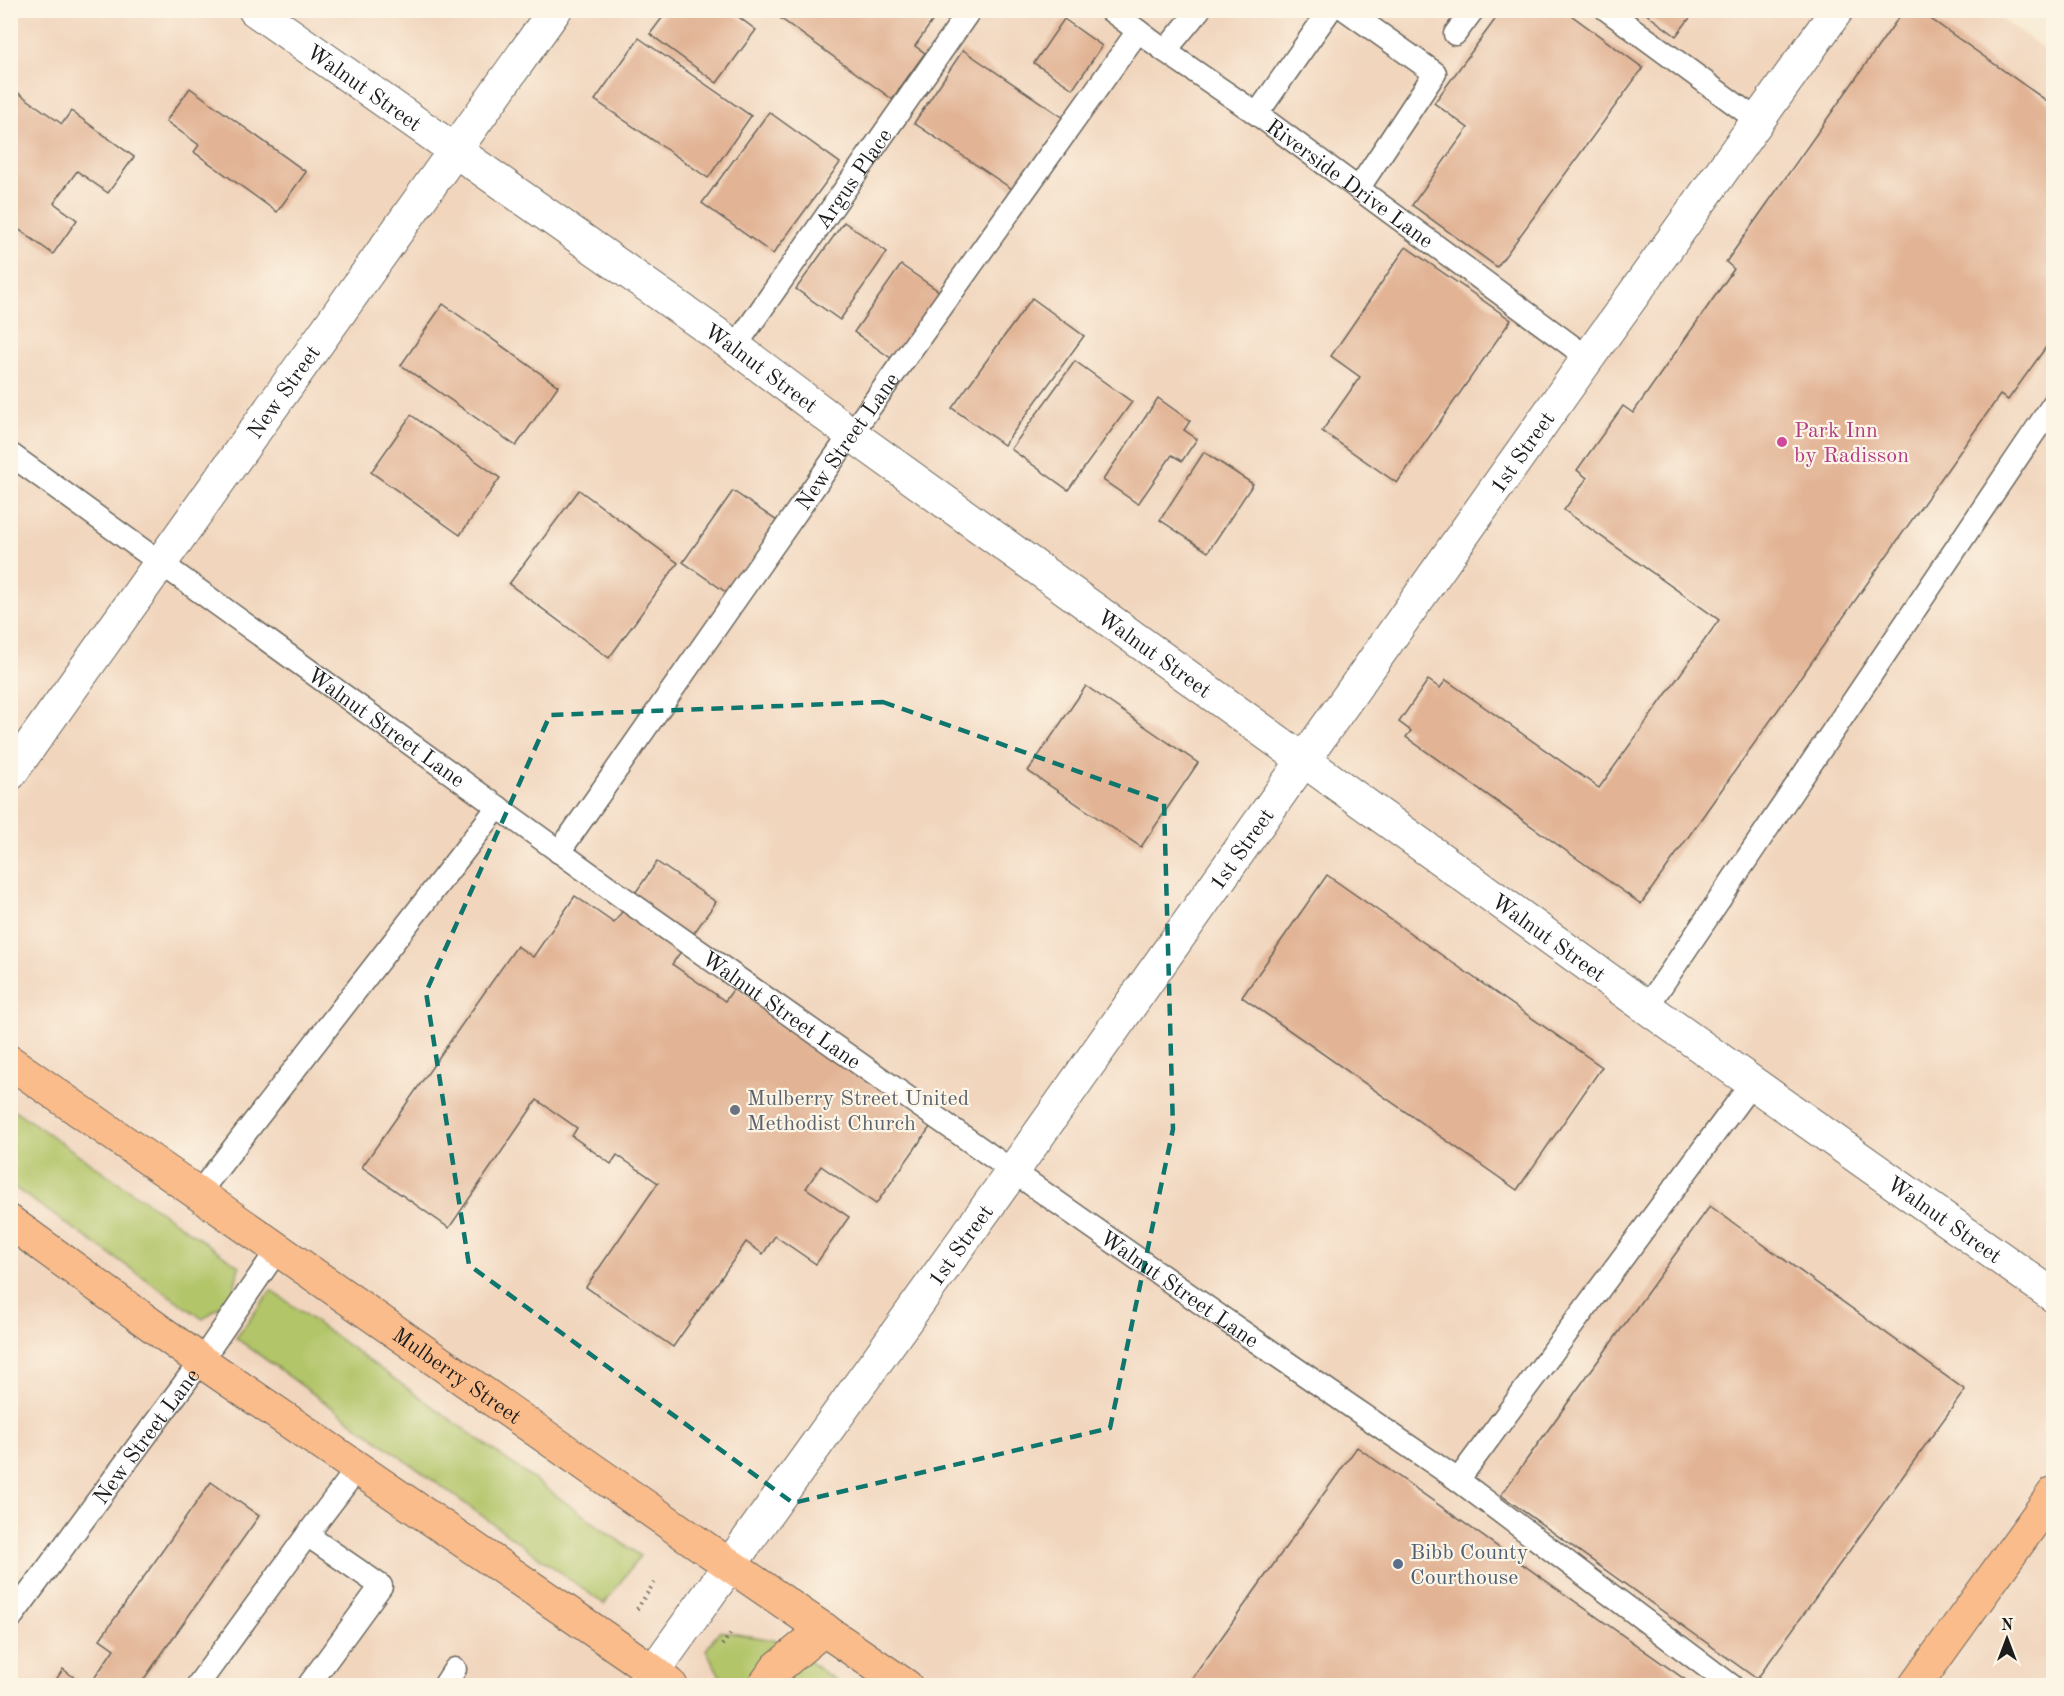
<svg xmlns="http://www.w3.org/2000/svg" width="2064" height="1696" font-family="'Old Standard TT',serif">
<rect width="100%" height="100%" fill="#fcf5e5"/>
<filter id="ink" filterUnits="userSpaceOnUse"><feTurbulence type="fractalNoise" baseFrequency=".0167" numOctaves="2"/><feDisplacementMap in="SourceGraphic" scale="12" xChannelSelector="R" yChannelSelector="G"/><feConvolveMatrix kernelMatrix="1 2 1 2 8 2 1 2 1" color-interpolation-filters="sRGB"/></filter>
<filter id="wash" filterUnits="userSpaceOnUse"><feTurbulence type="fractalNoise" baseFrequency=".008" numOctaves="4" result="noise"/><feDisplacementMap in="SourceGraphic" scale="24" xChannelSelector="R" yChannelSelector="G"/><feGaussianBlur stdDeviation="1.35" result="paint"/><feColorMatrix in="noise" values="0 0 0 0 0 0 0 0 0 0 0 0 0 0 0 0 0 1.4 0 .05"/><feComposite in="paint" operator="in"/></filter>
<g filter="url(#wash)">
<rect width="100%" height="100%" fill="#f6e9d0"/>
<polygon fill="#f1d5bd" points="1989,10 2053,55 2053,1685 11,1686 11,11"/>
<g fill="#b2c569" stroke="#677042" stroke-width="1.5">
<polygon points="10,1107 239,1266 233,1296 203,1319 11,1185"/>
<polygon points="271,1290 640,1556 604,1604 236,1338"/>
<polygon points="719,1631 780,1641 842,1685 725,1685 706,1650"/>
</g>
<g id="blocks">
<g fill="#e2b495">
<polygon points="668,10 729,10 756,30 717,83 650,34"/>
<polygon points="769,10 940,10 915,46 925,53 892,99"/>
<polygon points="1502,10 1564,10 1643,68 1497,267 1412,205 1468,128 1434,103"/>
<polygon points="1641,10 1696,10 1676,36"/>
<polygon points="1904,10 1918,10 2054,106 2054,336 2008,400 2000,395 1641,904 1406,737 1411,731 1399,722 1428,680 1440,688 1446,680 1599,788 1719,620 1564,510 1587,478 1577,470 1623,406 1633,413 1734,269 1726,262"/>
<polygon points="1064,19 1102,46 1073,89 1034,63"/>
<polygon points="639,38 751,116 708,178 595,100"/>
<polygon points="963,50 1068,121 1018,193 914,123"/>
<polygon points="10,87 62,124 71,111 134,157 108,193 77,171 54,203 77,220 53,254 10,223"/>
<polygon points="190,88 306,172 277,212 194,152 199,145 166,121"/>
<polygon points="769,112 840,163 773,254 702,203"/>
<polygon points="844,222 887,252 840,320 796,289"/>
<polygon points="1406,247 1511,320 1397,483 1322,431 1360,377 1331,356"/>
<polygon points="901,265 943,294 895,361 854,332"/>
<polygon points="1032,298 1084,336 1004,445 952,408"/>
<polygon points="443,304 558,386 516,446 401,365"/>
<polygon points="1075,361 1132,402 1068,490 1011,449"/>
<polygon points="1158,398 1190,421 1184,430 1197,439 1182,461 1172,455 1138,504 1103,480"/>
<polygon points="411,415 500,478 460,535 371,472"/>
<polygon points="1204,452 1253,484 1208,552 1160,520"/>
<polygon points="579,490 678,563 609,658 509,584"/>
<polygon points="733,491 780,523 730,595 683,562"/>
<polygon points="1086,686 1198,763 1141,847 1028,771"/>
<polygon points="657,862 716,902 672,964 725,1001 735,987 933,1123 876,1204 821,1166 806,1188 849,1217 816,1264 775,1236 763,1254 746,1242 673,1347 586,1287 658,1183 617,1155 611,1164 572,1136 577,1128 537,1100 449,1228 362,1167 517,946 533,957 575,896 614,923"/>
<polygon points="1327,875 1602,1067 1517,1190 1242,997"/>
<polygon points="1710,1206 1965,1390 1757,1679 1501,1495"/>
<polygon points="1357,1447 1687,1681 1683,1686 1187,1686"/>
<polygon points="211,1482 259,1516 139,1686 89,1686 114,1649 100,1639"/>
<polygon points="63,1669 85,1686 52,1686"/>
</g>
</g>
</g>
<g filter="url(#ink)">
<use href="#blocks" fill-opacity="0" stroke="#68645b" stroke-width="1.5"/>
<g fill="none" stroke-linecap="round" stroke-linejoin="round">
<g stroke="#68645b" stroke-width="25">
<g id="service">
<path id="s1" d="M1110,10L1165,51L1257,114L1588,358"/>
<polyline points="1346,10 1435,73 1358,189"/>
<polyline points="1607,10 1758,121"/>
<polyline points="1455,34 1473,10"/>
<polyline points="1165,51 1199,10"/>
<polyline points="1257,114 1330,10"/>
<path id="s2" d="M735,347L970,10"/>
<path id="s3" d="M10,454L629,902L1215,1313L1458,1480L1732,1686"/>
<path id="s4" d="M559,852L851,434L1138,31"/>
<polyline points="1647,1007 2054,403"/>
<polyline points="198,1194 498,807"/>
<polyline points="1458,1480 1752,1083"/>
<polyline points="307,1535 357,1469"/>
<path id="s5" d="M10,1619L201,1361L278,1249"/>
<polyline points="197,1686 307,1535 381,1586 308,1686"/>
<polyline points="444,1686 455,1669"/>
</g>
</g>
<g stroke="#68645b" stroke-width="35">
<g id="minor">
<path id="s6" d="M10,774L555,10"/>
</g>
</g>
<g stroke="#68645b" stroke-width="35">
<g id="tertiary">
<path id="s7" d="M255,10L735,347L851,434L1692,1040L2054,1296"/>
<path id="s8" d="M643,1686L1013,1171L1588,358L1837,10"/>
</g>
</g>
<g stroke="#68645b" stroke-width="35">
<g id="primary">
<path id="s9" d="M10,1062L689,1537L906,1686"/>
<polyline points="10,1222 201,1361 653,1671 671,1686"/>
<polyline points="764,1686 777,1668 824,1629"/>
<polyline points="1915,1686 2054,1493"/>
</g>
</g>
<g stroke="#68645b" stroke-width="4" stroke-dasharray="1.5 4.5" stroke-linecap="butt">
<polyline points="637,1609 656,1580"/>
<polyline points="722,1645 731,1633"/>
</g>
<use href="#service" stroke="#fff" stroke-width="22"/>
<use href="#minor" stroke="#fff" stroke-width="33"/>
<use href="#tertiary" stroke="#fff" stroke-width="33"/>
<use href="#primary" stroke="#fabc8b" stroke-width="33"/>
</g>
</g>
<path fill="none" stroke="#0f766e" stroke-width="4.5" stroke-dasharray="12 8" stroke-linejoin="round" d="M883,702L1164,802L1173,1129L1110,1428L793,1503L469,1265L426,992L550,715Z"/>
<circle fill="#d1479c" stroke="#fcf5e5" stroke-width="2" cx="1782" cy="442" r="6"/>
<circle fill="#6b7280" stroke="#fcf5e5" stroke-width="2" cx="735" cy="1110" r="6"/>
<circle fill="#5c6f8a" stroke="#fcf5e5" stroke-width="2" cx="1398" cy="1564" r="6"/>
<g text-anchor="middle" stroke-width="4.5" stroke-linejoin="round" paint-order="stroke">
<g font-size="22" fill="#1c1c1c" stroke="#fcf5e5">
<text dy="8" stroke="none"><textPath href="#s7" startOffset="134">Walnut Street</textPath></text>
<text dy="8" stroke="none"><textPath href="#s2" startOffset="206">Argus Place</textPath></text>
<text dy="8" stroke="none"><textPath href="#s1" startOffset="296">Riverside Drive Lane</textPath></text>
<text dy="8" stroke="none"><textPath href="#s7" startOffset="620">Walnut Street</textPath></text>
<text dy="8" stroke="none"><textPath href="#s6" startOffset="470">New Street</textPath></text>
<text dy="8" stroke="none"><textPath href="#s4" startOffset="502">New Street Lane</textPath></text>
<text dy="8" stroke="none"><textPath href="#s8" startOffset="1515">1st Street</textPath></text>
<text dy="8" stroke="none"><textPath href="#s7" startOffset="1106">Walnut Street</textPath></text>
<text dy="8" stroke="none"><textPath href="#s3" startOffset="465">Walnut Street Lane</textPath></text>
<text dy="8" stroke="none"><textPath href="#s8" startOffset="1029">1st Street</textPath></text>
<text dy="8" stroke="none"><textPath href="#s7" startOffset="1592">Walnut Street</textPath></text>
<text dy="8" stroke="none"><textPath href="#s3" startOffset="951">Walnut Street Lane</textPath></text>
<text dy="8" stroke="none"><textPath href="#s7" startOffset="2078">Walnut Street</textPath></text>
<text dy="8" stroke="none"><textPath href="#s8" startOffset="543">1st Street</textPath></text>
<text dy="8" stroke="none"><textPath href="#s3" startOffset="1437">Walnut Street Lane</textPath></text>
<text dy="8" stroke="none"><textPath href="#s9" startOffset="546">Mulberry Street</textPath></text>
<text dy="8" stroke="none"><textPath href="#s5" startOffset="228">New Street Lane</textPath></text>
</g>
<g font-size="22" fill="#b23c85" stroke="#fcf5e5" text-anchor="start">
<text x="1794" y="437">Park Inn<tspan x="1794" dy="25">by Radisson</tspan></text>
</g>
<g font-size="22" fill="#5b616d" stroke="#fcf5e5" text-anchor="start">
<text x="747" y="1105">Mulberry Street United<tspan x="747" dy="25">Methodist Church</tspan></text>
</g>
<g font-size="22" fill="#4e5e75" stroke="#fcf5e5" text-anchor="start">
<text x="1410" y="1559">Bibb County<tspan x="1410" dy="25">Courthouse</tspan></text>
</g>
</g>
<rect width="2064" height="1696" fill="none" stroke="#fcf5e5" stroke-width="36"/>
<g transform="translate(2007 1639)" stroke="#fcf5e5" stroke-width="4.5" paint-order="stroke">
<path d="M0-4.5L10 22L0 15L-10 22Z" fill="#1c1c1c"/>
<text y="-9" font-size="16" font-weight="bold" text-anchor="middle" fill="#1c1c1c">N</text>
</g>
</svg>
